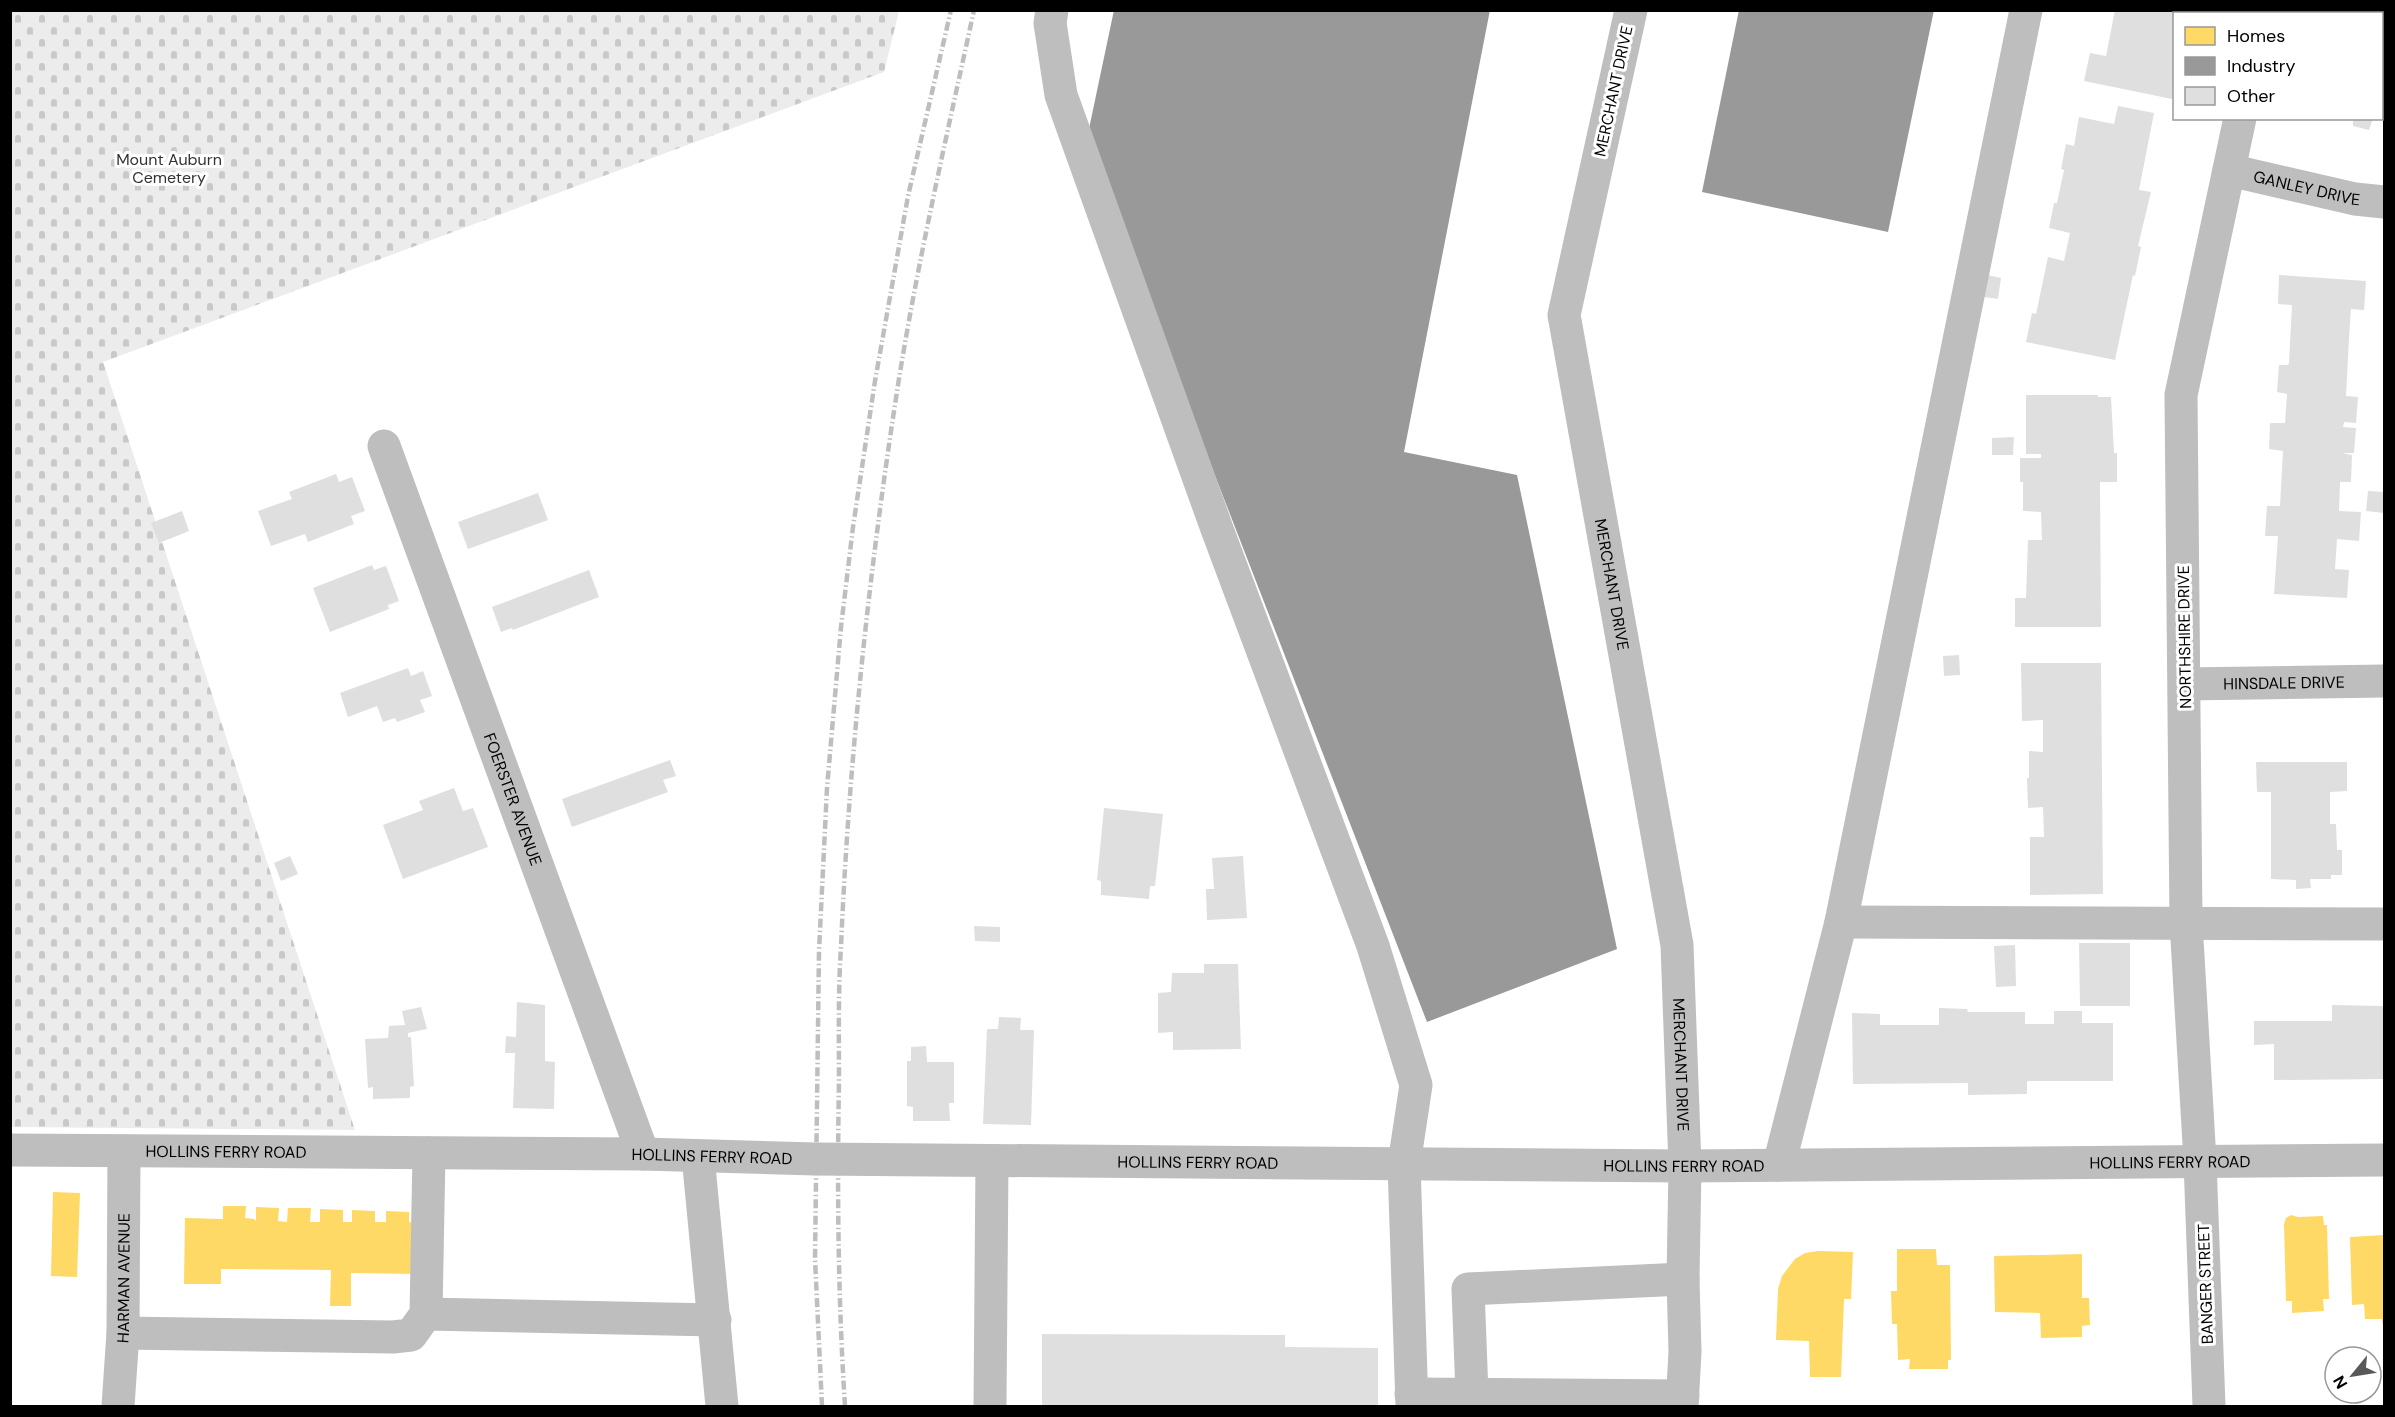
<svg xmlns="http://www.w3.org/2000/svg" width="2395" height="1417" font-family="'DM Sans',sans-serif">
<defs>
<pattern id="cemetery-stones" width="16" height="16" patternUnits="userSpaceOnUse" patternTransform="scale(1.5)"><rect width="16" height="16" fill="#ececec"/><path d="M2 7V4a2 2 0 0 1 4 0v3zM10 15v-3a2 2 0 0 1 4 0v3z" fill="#c9c9c9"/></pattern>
</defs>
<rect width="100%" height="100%" fill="#fff"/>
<polygon fill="url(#cemetery-stones)" points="11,11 899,11 884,72 103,362 355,1130 11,1127"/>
<g fill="#ffd966">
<polygon points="53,1192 80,1193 77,1277 51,1276"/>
<polygon points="223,1206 246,1206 245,1218 254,1219 256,1221 256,1207 279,1208 278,1221 287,1222 288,1208 311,1208 310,1222 320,1222 320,1209 343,1210 343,1222 352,1222 352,1210 375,1211 375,1222 386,1222 386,1211 409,1212 409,1222 416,1223 417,1274 351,1273 351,1306 330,1306 331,1270 221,1269 221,1284 184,1284 185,1218 223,1219"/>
<polygon points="2291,1215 2298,1217 2323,1216 2324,1225 2327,1225 2329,1299 2323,1299 2324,1311 2292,1313 2292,1301 2286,1301 2284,1224 2286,1218"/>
<polygon points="2384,1235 2384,1326 2383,1326 2382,1319 2365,1319 2364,1304 2352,1305 2350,1237"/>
<polygon points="1897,1249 1936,1249 1937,1265 1950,1265 1951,1360 1948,1360 1948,1369 1909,1369 1910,1359 1898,1360 1897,1324 1892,1324 1891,1291 1897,1291"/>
<polygon points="1818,1251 1853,1252 1851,1299 1844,1299 1841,1377 1810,1377 1809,1341 1776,1340 1778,1289 1782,1276 1795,1259 1805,1253"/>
<polygon points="2082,1254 2082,1298 2089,1298 2090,1325 2082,1326 2082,1337 2041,1338 2040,1313 1995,1312 1994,1256"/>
</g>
<g fill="#999">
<polygon points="1114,10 1490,10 1404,452 1517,475 1617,949 1427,1022 1086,143"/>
<polygon points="1739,10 1934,10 1888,232 1702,192"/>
</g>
<g fill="#dfdfdf">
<polygon points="2115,10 2179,10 2187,13 2174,14 2174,84 2172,99 2084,81 2090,53 2106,56"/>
<polygon points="2337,10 2384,10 2384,119 2382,118 2382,14 2337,14"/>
<polygon points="2118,106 2154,113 2139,190 2151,192 2138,246 2141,247 2135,276 2133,275 2115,360 2026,342 2032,313 2036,314 2048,257 2064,261 2070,233 2049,228 2054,203 2057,203 2064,170 2061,169 2066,144 2074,146 2079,117 2114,124"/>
<polygon points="2353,118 2373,118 2369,130 2353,126"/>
<polygon points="1983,274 2001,278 1998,299 1978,296"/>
<polygon points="2279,275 2366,281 2364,310 2351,309 2349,338 2346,396 2358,397 2356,423 2344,422 2343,427 2356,428 2354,453 2342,453 2352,455 2351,482 2340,482 2339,511 2361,512 2359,541 2337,539 2335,569 2349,570 2347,598 2274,594 2278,536 2265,536 2267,506 2280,506 2283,451 2269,449 2270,423 2285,423 2287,394 2277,392 2279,365 2288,365 2289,363 2292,305 2278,304"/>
<polygon points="2026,395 2098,395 2098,397 2111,397 2114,453 2117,453 2117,482 2100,482 2101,627 2015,627 2015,598 2026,598 2028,540 2042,540 2041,512 2023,511 2023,482 2020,482 2020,458 2041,458 2041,454 2026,454"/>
<polygon points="2014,437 2013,455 1992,455 1992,438"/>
<polygon points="336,474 339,482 352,477 365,511 351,516 354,524 308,542 305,534 271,546 258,511 292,499 289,492"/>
<polygon points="2368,491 2384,492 2384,513 2366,511"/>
<polygon points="538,493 548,520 468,549 458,522"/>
<polygon points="182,511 189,531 159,543 151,523"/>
<polygon points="372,565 374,570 386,566 399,601 388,605 389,609 330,632 313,588"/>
<polygon points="589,570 599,597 513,630 512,628 501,632 492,607"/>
<polygon points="1959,655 1960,675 1944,676 1943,656"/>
<polygon points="2021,663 2101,663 2103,894 2030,895 2030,837 2044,837 2043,807 2028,808 2027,778 2029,778 2029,751 2043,752 2043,720 2022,721"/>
<polygon points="408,668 411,676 423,671 432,696 420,700 425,712 397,722 395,718 383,722 377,706 348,717 340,693"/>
<polygon points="670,760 676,776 663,780 668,792 572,827 562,799"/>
<polygon points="2256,762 2347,762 2347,791 2330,792 2330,824 2336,824 2337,850 2342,850 2342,875 2331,875 2331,879 2310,879 2311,888 2296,889 2296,880 2271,879 2271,792 2257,792"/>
<polygon points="454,788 463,811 473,808 488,847 403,879 383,825 423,810 419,801"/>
<polygon points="1104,808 1163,814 1155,886 1150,886 1149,899 1101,895 1101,881 1097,880"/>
<polygon points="290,856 298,874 281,881 274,863"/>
<polygon points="1243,856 1247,918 1207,920 1206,889 1214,889 1212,858"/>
<polygon points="974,926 1000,927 1000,942 975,941"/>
<polygon points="2079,943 2130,943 2130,1006 2080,1006"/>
<polygon points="2015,945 2016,986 1996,987 1994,946"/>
<polygon points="1204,964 1238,964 1241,1049 1173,1050 1173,1032 1158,1033 1158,993 1171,992 1172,973 1204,973"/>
<polygon points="517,1002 545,1005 545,1061 555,1062 554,1109 513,1108 515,1053 505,1053 506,1036 516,1037"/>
<polygon points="2332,1005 2384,1006 2384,1079 2274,1080 2274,1044 2254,1045 2254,1021 2332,1021"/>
<polygon points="421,1007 427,1029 408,1033 408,1037 411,1037 414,1086 410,1087 410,1098 373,1099 373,1087 368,1088 365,1039 388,1038 389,1026 405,1025 402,1011"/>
<polygon points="1939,1008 1967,1009 1968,1012 2025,1012 2025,1024 2054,1024 2054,1011 2082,1011 2082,1023 2113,1023 2113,1081 2027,1081 2027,1094 1968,1095 1968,1083 1853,1084 1852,1013 1880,1014 1880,1025 1939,1025"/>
<polygon points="999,1017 1021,1018 1020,1030 1034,1030 1031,1125 983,1124 987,1029 998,1029"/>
<polygon points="926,1046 927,1062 954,1062 954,1103 949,1103 950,1121 913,1121 913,1107 907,1106 907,1061 911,1061 911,1047"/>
<polygon points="1042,1334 1285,1335 1285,1347 1378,1348 1378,1406 1042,1406"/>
</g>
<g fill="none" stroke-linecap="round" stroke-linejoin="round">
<g stroke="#bebebe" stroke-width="33">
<polyline points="1052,10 1050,23 1061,95 1217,529 1373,946 1416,1085 1404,1164 1412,1406"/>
<path id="s1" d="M1631,10L1564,315L1677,945L1685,1166L1683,1279L1685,1352L1682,1406"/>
<polyline points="2262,14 2262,10"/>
<path id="s2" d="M2229,170L2355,199L2384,202"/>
<path id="s3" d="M384,446L643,1154"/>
<path id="s4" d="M2185,684L2384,681"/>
<polyline points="1841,922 2384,924"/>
<path id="s5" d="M10,1150L643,1154L815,1159L1685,1166L2384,1160"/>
<polyline points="698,1156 722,1406"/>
<polyline points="1779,1165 1841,922 2026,10"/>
<polyline points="426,1314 715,1320"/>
<polyline points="123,1333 393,1337 411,1335 426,1314 429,1153"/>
<polyline points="1411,1394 1683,1396"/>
<polyline points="1472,1394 1468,1289 1683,1279"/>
<path id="s6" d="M118,1406L123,1333L124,1151"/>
<polyline points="990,1406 992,1161"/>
<polyline points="2209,1406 2200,1161 2186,922 2181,395 2240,118"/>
</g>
<g stroke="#bebebe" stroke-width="4.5" stroke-dasharray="9 3 1.5 3" stroke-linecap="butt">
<polyline points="822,1406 815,1259 819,951 827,788 841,627 853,527 875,381 908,196 951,10"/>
<path d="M845,1406C838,1298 837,1190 839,1081C839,1037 838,992 841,947C849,759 869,571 898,385C918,259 947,135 974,10"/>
</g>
</g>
<g text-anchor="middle" stroke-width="6" stroke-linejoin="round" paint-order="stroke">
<g font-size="16" fill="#000" stroke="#fff">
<text transform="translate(1613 91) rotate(-78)" y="6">MERCHANT DRIVE</text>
<text dy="6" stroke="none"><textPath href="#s2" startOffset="80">GANLEY DRIVE</textPath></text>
<text dy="6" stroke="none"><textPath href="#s1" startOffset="586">MERCHANT DRIVE</textPath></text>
<text transform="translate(2184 637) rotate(-91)" y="6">NORTHSHIRE DRIVE</text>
<text dy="6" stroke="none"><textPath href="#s4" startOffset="99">HINSDALE DRIVE</textPath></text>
<text dy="6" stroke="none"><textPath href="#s3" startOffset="376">FOERSTER AVENUE</textPath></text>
<text dy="6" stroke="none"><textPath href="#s1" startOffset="1072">MERCHANT DRIVE</textPath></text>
<text dy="6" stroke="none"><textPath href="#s5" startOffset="216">HOLLINS FERRY ROAD</textPath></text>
<text dy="6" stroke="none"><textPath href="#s5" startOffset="702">HOLLINS FERRY ROAD</textPath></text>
<text dy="6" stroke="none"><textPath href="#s5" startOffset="2160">HOLLINS FERRY ROAD</textPath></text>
<text dy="6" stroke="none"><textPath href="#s5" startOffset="1188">HOLLINS FERRY ROAD</textPath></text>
<text dy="6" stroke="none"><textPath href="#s5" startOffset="1674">HOLLINS FERRY ROAD</textPath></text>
<text dy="6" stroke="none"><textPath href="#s6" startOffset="128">HARMAN AVENUE</textPath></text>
<text transform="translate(2205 1284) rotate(-92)" y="6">BANGER STREET</text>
</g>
<g font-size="16" fill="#333" stroke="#fff">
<text x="169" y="165">Mount Auburn<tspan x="169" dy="18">Cemetery</tspan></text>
</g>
</g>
<rect width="2395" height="1417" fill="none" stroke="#000000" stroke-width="24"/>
<rect x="2173" y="12" width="210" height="108" fill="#ffffff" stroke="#999999" stroke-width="1.5"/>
<rect x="2185" y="27" width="30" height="18" fill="#ffd966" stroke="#999999" stroke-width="1.5"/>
<text x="2227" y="42" font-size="18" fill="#000000">Homes</text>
<rect x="2185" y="57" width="30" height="18" fill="#999999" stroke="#999999" stroke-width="1.5"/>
<text x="2227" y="72" font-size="18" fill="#000000">Industry</text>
<rect x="2185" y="87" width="30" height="18" fill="#dfdfdf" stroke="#999999" stroke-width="1.5"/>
<text x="2227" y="102" font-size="18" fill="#000000">Other</text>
<g transform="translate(2353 1375) rotate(240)"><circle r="28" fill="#ffffff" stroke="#999999" stroke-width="1.5"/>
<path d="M0-4.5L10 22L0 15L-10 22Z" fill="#595959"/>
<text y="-9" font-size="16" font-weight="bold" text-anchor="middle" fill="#000000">N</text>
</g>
</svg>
